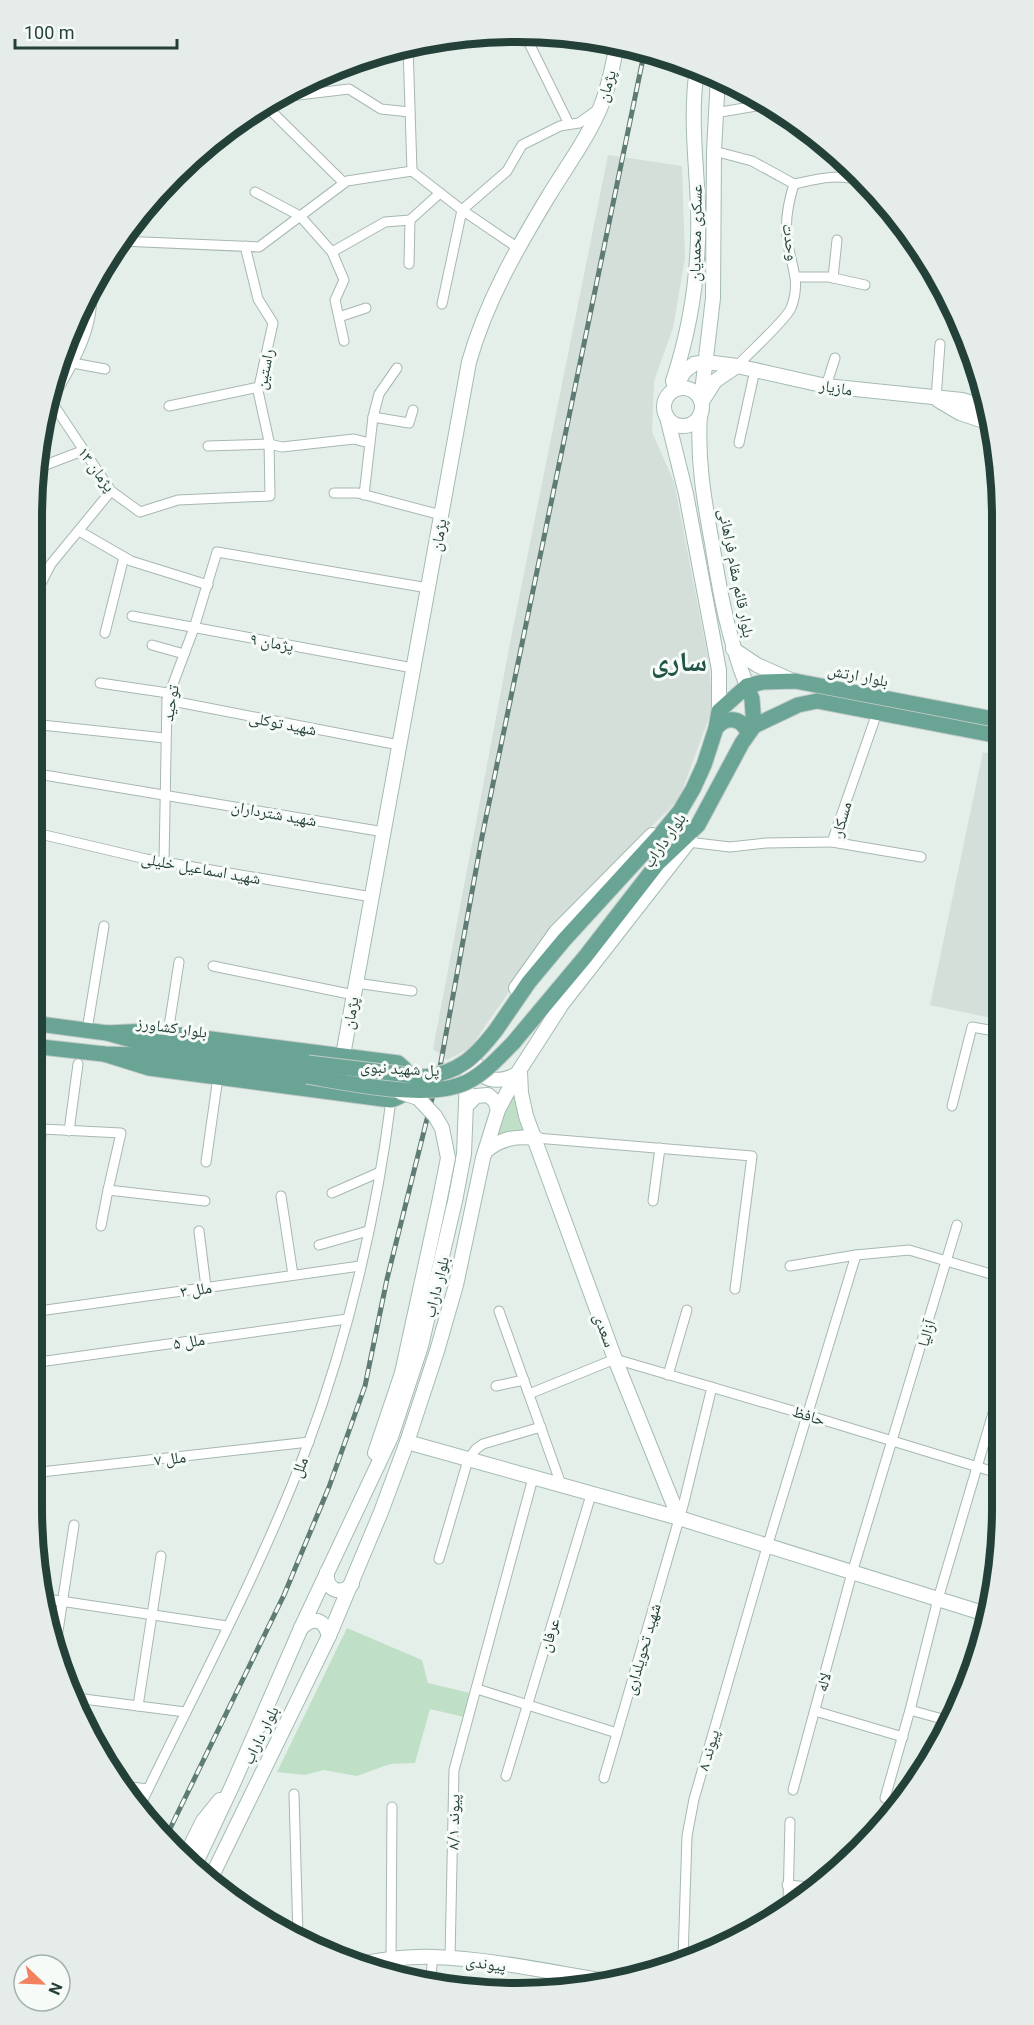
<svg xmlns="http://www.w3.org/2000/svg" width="1034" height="2025" font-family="Roboto,'Noto Naskh Arabic',sans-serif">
<rect width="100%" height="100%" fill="#e5efea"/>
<g fill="#d4dfd9">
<polygon points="608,155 682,166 685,258 673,328 654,381 652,432 674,482 708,657 713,707 679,799 574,905 545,940 470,1048 447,1060 433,1049 513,628"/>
<polygon points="983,752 999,756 1000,1020 930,1005"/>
</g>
<g fill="#bfe0c7">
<polygon points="515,1089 530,1133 518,1130 496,1135"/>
<polygon points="347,1628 422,1660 428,1683 470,1693 464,1717 430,1709 415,1763 390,1764 357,1776 324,1770 304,1775 277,1772"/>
</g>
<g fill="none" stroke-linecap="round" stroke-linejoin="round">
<g stroke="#a7b7b1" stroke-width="11">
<g id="street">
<polyline points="524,33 569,124"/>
<polyline points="408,46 412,171"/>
<polyline points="273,98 349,89 381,109 410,112"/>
<polyline points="264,104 344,183"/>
<polyline points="715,113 768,104"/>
<path d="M714,151L752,161L794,184C788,203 784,224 788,244C792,269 801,282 791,308C786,320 748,354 737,366"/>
<path d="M794,184C817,179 839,173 861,181"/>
<polyline points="255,192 300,216 332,252 344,280 335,300 344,341"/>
<polyline points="120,241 259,247 347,181 412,171 462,210 518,248"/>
<polyline points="332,252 385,222 410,220 440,193"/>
<polyline points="409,264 410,220"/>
<polyline points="796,277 829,277 865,285"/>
<polyline points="833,278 837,240"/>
<polyline points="442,304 462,210 507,171 522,145 560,126 579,123 597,110"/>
<polyline points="339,317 366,308"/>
<polyline points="73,363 105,369"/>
<polyline points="826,386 835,358"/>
<polyline points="936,399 940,344"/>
<path d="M51,401C71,367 96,329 91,288"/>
<polyline points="46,402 51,401 111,491 140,512 178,500 270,496 269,441 258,391 273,323 258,299 245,246"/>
<polyline points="169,406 259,387"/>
<polyline points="373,417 409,423 413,410"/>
<polyline points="739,443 755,370"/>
<polyline points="208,446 269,444 282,447 354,439 369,443"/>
<polyline points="35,469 82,451"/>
<polyline points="334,493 358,493 441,515"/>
<polyline points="364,495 373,417 379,394 397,368"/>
<polyline points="79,531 131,561 208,585"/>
<polyline points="32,601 51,564 111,491"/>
<polyline points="132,616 413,668"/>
<polyline points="105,633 124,557"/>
<polyline points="152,645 184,654"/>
<polyline points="100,683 168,693"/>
<polyline points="167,700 399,745"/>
<polyline points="877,713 832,842 921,857"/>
<polyline points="32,724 165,738"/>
<polyline points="32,773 384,832"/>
<polyline points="32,832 146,859 372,897"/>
<polyline points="688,842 730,847 766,843 832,842"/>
<polyline points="164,862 167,700 194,628 217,552 428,588"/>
<polyline points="213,966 354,995"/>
<polyline points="356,983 412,991"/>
<polyline points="87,1030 104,926"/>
<polyline points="168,1033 179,962"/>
<polyline points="952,1106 972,1027 1000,1032"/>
<polyline points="42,1129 121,1133 108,1190 205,1201"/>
<polyline points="69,1131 78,1064"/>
<polyline points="536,1138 752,1156 735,1289"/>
<polyline points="206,1162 218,1077"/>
<polyline points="32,1187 42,1129 32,1128"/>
<polyline points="332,1193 380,1172"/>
<polyline points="281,1196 293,1275"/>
<polyline points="653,1201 660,1148"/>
<polyline points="998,1208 1001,1209"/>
<polyline points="101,1226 108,1190"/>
<polyline points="199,1231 206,1287"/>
<polyline points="319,1245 368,1231"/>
<polyline points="790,1266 856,1255 909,1250 1001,1277"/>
<polyline points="499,1311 562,1487"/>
<polyline points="32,1312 360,1266"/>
<polyline points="32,1363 347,1319"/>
<polyline points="668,1375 687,1310"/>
<polyline points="496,1386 524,1380"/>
<polyline points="529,1394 615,1359 807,1415 1001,1474"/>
<polyline points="32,1473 309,1442"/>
<polyline points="439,1559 468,1460 476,1449 483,1444 541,1427"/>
<polyline points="47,1599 227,1626"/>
<polyline points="55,1651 74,1525"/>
<polyline points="477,1689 617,1733"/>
<polyline points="76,1698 185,1712"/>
<polyline points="138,1706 161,1556"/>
<polyline points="910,1710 953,1722"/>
<polyline points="815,1711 903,1737"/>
<polyline points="506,1776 591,1495"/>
<polyline points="604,1778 684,1502 712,1387"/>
<polyline points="122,1786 148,1789"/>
<polyline points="793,1790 852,1573 957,1225"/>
<polyline points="294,1794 298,1937"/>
<polyline points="885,1798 910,1710 938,1599 1001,1386"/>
<path d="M138,1810C196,1689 261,1570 308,1444C348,1337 377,1214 391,1100"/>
<polyline points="880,1820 880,1823"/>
<polyline points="787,1885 810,1887"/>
<polyline points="788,1903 790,1822"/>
<polyline points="450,1958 454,1770 533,1478"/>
<polyline points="683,1958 687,1836 694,1799 767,1547 856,1255"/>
<polyline points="391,1959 392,1807"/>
<polyline points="430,1984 433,1956"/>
<polyline points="570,1989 572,1976"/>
</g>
</g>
<g stroke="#a4bbb2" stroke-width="16">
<g id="secondary">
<path d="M673,381C692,324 700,265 698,205C696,158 690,116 697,68"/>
<circle cx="683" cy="407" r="19"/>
<polyline points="672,391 685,371 694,364 706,362 737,366 826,386 962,400 986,407"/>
<polyline points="701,400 713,298 714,151 718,76"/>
<polyline points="703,400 715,381 737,366"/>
<polyline points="938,400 960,413 990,423"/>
<path d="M700,415C697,459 704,500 712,543C720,593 728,638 747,686"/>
<polyline points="667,417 686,494 714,643 719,670 719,711"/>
<polyline points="733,649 757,665 793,681"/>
<polyline points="516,988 556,932 652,835"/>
<path d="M477,1065C483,1084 502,1082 517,1074"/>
<path d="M341,1066L469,362C486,302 516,250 548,197C566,167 588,138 601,106C609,86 613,65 617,44"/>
<polyline points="520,1072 521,1093 526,1116 615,1359 679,1518"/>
<polyline points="467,1105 476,1096 488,1095 495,1101 498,1110"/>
<path d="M485,1152C500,1138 516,1136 536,1138"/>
<polyline points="407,1442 679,1518 989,1615"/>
<polyline points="375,1453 402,1373 439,1203"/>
<path d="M327,1572C325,1589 340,1597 352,1584"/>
<path d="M301,1628C314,1616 324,1619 329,1636"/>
<polyline points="184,1859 203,1821 220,1800"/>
<polyline points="193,1869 233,1784 301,1628 391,1437 421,1346 455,1201 464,1154 467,1077 476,1053"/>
<polyline points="209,1882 329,1636 381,1512 407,1442 437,1351 456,1285 483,1158 498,1110 517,1074 562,1004 690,840"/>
<path d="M365,1963C387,1959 411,1956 434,1957C491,1959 550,1972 606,1981"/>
</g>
</g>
<g stroke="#c2cac8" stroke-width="17">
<g id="primary">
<polyline points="754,726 798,705 817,701 999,736"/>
<path d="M716,728C727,715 742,718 748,733"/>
<polyline points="32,1023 107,1033 139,1042 308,1063"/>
<polyline points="496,1030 529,982 564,940 661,834 680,811 693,789 704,765 716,728 719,711 747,686 763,682 795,681 999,720"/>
<polyline points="513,1043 585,957 658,863 698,825 742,743 754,726 752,699 747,686"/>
<polyline points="32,1046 104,1054 137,1055 307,1076"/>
<path d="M104,1054L149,1068L391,1100C413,1093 416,1077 398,1063L149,1031L107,1033"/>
</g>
</g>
<use href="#street" stroke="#fff" stroke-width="9"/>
<use href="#secondary" stroke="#fff" stroke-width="14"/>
<use href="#primary" stroke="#6aa495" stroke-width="15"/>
<g stroke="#5f7c74" stroke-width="5">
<polyline id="rail" points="165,1839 284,1595 329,1487 365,1386 387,1279 440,1067 482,837 645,49"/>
</g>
<use href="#rail" stroke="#f6fbf8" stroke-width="3" stroke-dasharray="9" stroke-linecap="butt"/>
<g stroke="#a4bbb2" stroke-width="16" stroke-linecap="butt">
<polyline id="secondary-bridge" points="400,1092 418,1098 435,1116 442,1128 448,1158 439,1203"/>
</g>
<g stroke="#c2cac8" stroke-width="17" stroke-linecap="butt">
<g id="primary-bridge">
<path d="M308,1063L425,1077C460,1072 475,1057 496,1030"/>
<path d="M307,1076C348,1083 429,1101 467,1082C485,1073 499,1057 513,1043"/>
</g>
</g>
<use href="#secondary-bridge" stroke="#fff" stroke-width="14"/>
<use href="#primary-bridge" stroke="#6aa495" stroke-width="15"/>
</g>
<g text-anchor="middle" stroke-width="6" stroke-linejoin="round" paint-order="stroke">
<g font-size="16" fill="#244139" stroke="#f6fbf8">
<text transform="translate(606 86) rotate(-74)" y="6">پژمان</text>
<text transform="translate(695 233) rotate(-89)" y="6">عسکری محمدیان</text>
<text transform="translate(791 242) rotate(82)" y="6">وحدت</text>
<text transform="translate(264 369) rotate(-79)" y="6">راستین</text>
<text transform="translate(836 387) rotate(9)" y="6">مازیار</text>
<text transform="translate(97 469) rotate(54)" y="6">پژمان ۱۳</text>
<text transform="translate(438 535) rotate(-80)" y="6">پژمان</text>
<text transform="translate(737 573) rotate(79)" y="6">بلوار قائم مقام فراهانی</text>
<text transform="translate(272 642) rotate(10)" y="6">پژمان ۹</text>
<text transform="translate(858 675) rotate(11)" y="6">بلوار ارتش</text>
<text transform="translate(170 703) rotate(-80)" y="6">توحید</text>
<text transform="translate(283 723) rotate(11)" y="6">شهید توکلی</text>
<text transform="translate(274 813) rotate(10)" y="6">شهید شترداران</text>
<text transform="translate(841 819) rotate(-74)" y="6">مسکار</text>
<text transform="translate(664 840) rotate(-55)" y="6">بلوار داراب</text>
<text transform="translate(201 868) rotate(10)" y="6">شهید اسماعیل خلیلی</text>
<text transform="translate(350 1013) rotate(-80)" y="6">پژمان</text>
<text transform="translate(172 1027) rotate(8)" y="6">بلوار کشاورز</text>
<text transform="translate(400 1068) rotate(3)" y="6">پل شهید نبوی</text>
<text transform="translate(436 1287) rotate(-76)" y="6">بلوار داراب</text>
<text transform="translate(196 1289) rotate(-8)" y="6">ملل ۳</text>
<text transform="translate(605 1330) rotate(70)" y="6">سعدی</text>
<text transform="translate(926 1333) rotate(-73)" y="6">آزالیا</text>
<text transform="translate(189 1341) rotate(-8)" y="6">ملل ۵</text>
<text transform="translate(809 1415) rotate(17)" y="6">حافظ</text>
<text transform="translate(170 1458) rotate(-6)" y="6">ملل ۷</text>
<text transform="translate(299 1467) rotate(-68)" y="6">ملل</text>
<text transform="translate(549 1635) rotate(-73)" y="6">عرفان</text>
<text transform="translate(642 1649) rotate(-74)" y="6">شهید تحویلداری</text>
<text transform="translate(823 1682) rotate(-75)" y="6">لاله</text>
<text transform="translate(260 1735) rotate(-64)" y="6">بلوار داراب</text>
<text transform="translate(708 1750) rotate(-74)" y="6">پیوند ۸</text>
<text transform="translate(453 1822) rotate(-89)" y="6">پیوند ۸/۱</text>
<text transform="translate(486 1963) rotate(8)" y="6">پیوندی</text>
</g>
<g font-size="28" font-weight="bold" fill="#1f5447" stroke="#f6fbf8">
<text x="679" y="671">ساری</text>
</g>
</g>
<path d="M0 0H1034V2025H0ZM517 42H517A475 475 0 0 1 992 517V1508A475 475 0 0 1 517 1983H517A475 475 0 0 1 42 1508V517A475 475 0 0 1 517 42Z" fill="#e5ece9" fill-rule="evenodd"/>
<path fill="none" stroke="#244139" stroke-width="8" d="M517 42H517A475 475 0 0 1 992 517V1508A475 475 0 0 1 517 1983H517A475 475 0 0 1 42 1508V517A475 475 0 0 1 517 42Z"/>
<g transform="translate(42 1983) rotate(113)"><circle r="28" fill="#f6fbf8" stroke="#a2b1ac" stroke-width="1.5"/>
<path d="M0-4.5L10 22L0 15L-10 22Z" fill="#f3815f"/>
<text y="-9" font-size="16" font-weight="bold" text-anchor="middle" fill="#244139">N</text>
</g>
<path d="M15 39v9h162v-9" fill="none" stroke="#244139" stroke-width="3"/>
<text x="24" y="39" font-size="18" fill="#244139" stroke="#f6fbf8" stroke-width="4.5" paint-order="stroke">100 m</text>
</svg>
